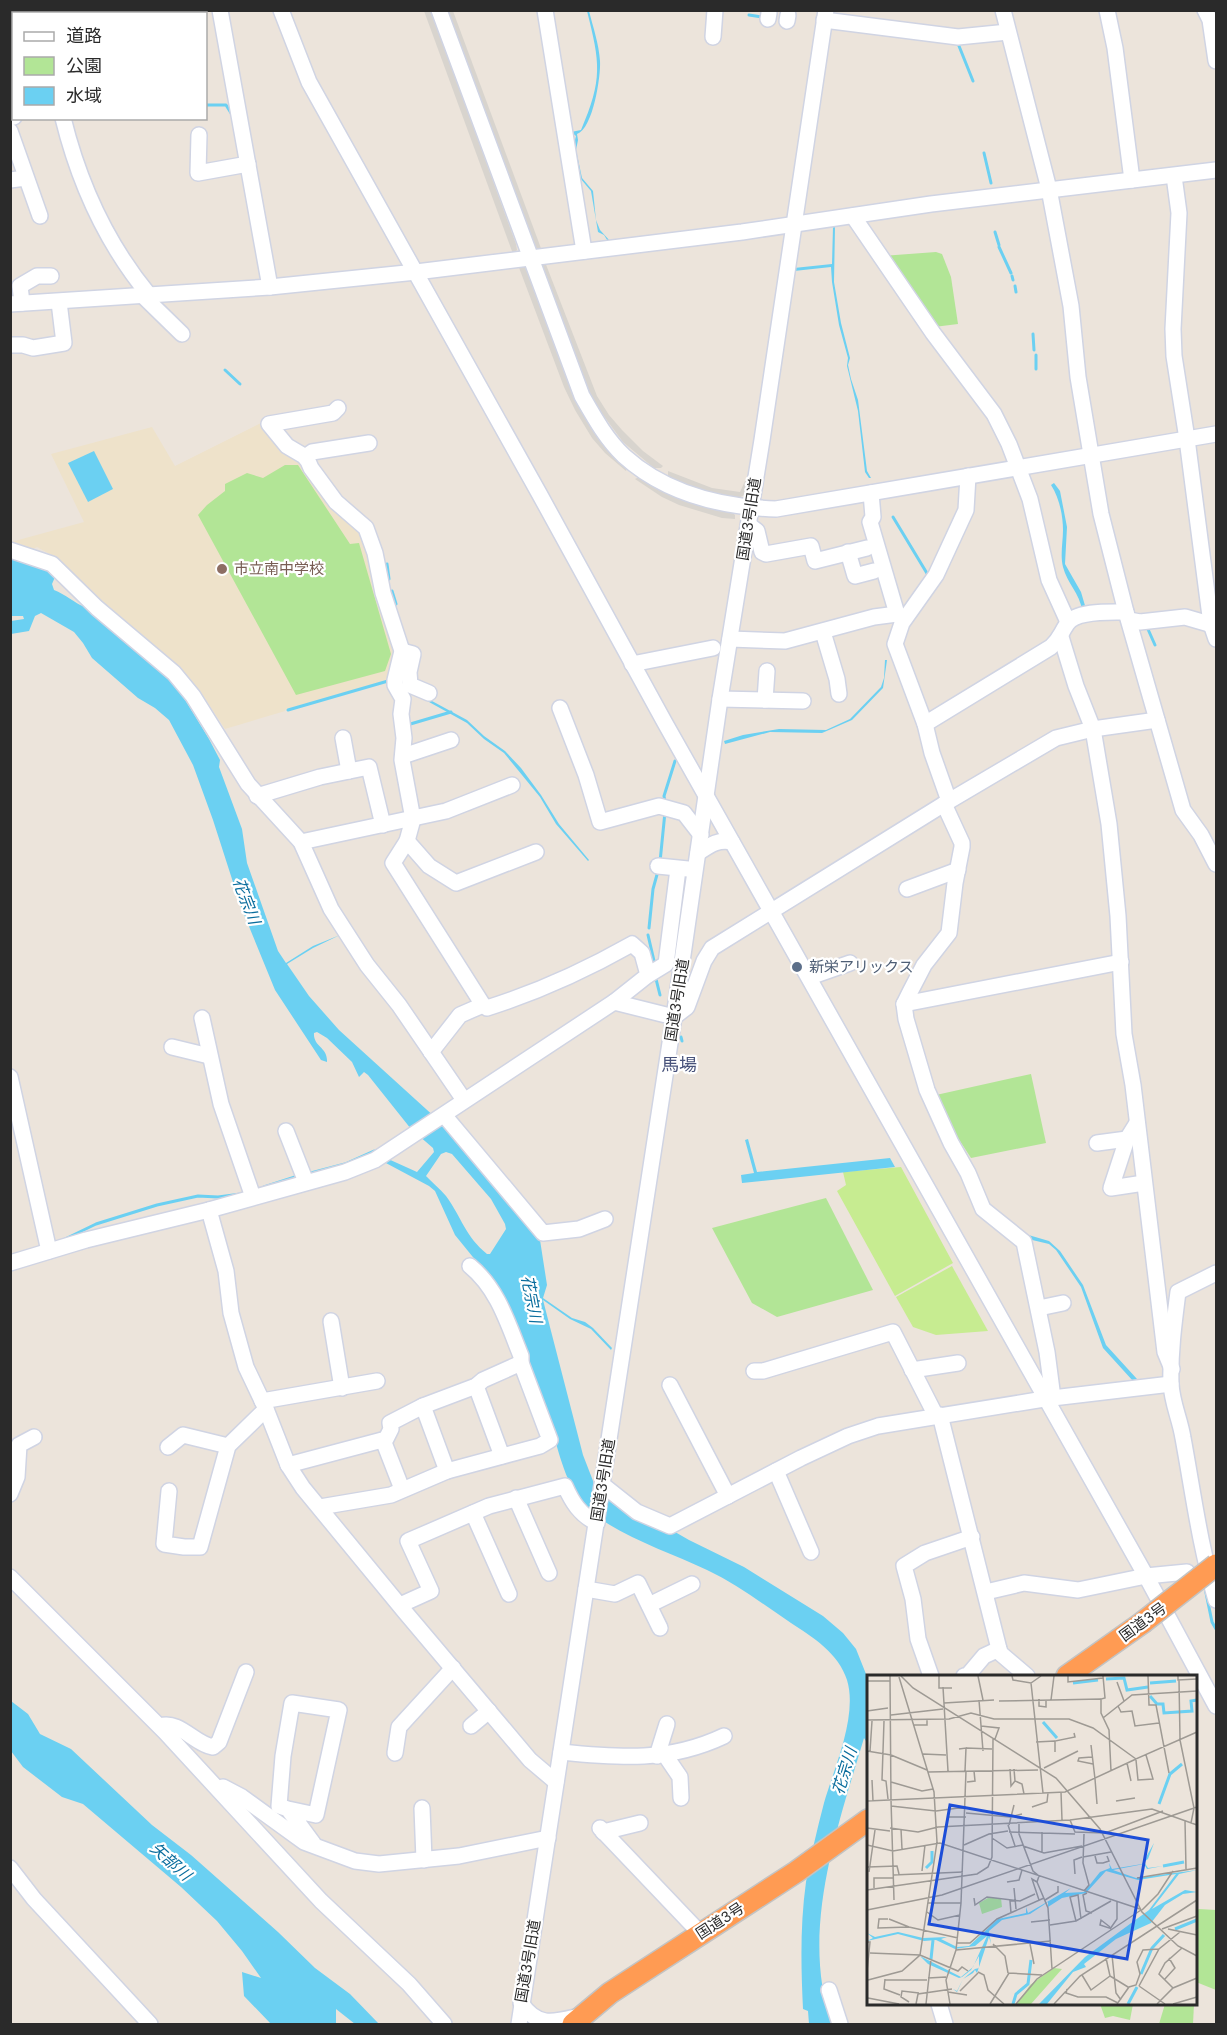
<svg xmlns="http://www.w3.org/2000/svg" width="1227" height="2035" font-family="'DM Sans','Noto Sans JP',sans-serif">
<rect width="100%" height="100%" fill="#ece4db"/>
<polygon fill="#eee2ca" points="263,422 304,461 364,534 395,649 392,679 286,709 285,711 225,729 206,700 181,669 101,601 57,558 37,547 30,550 11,545 11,542 84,522 51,454 152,427 175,466"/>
<g fill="#b2e596">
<polygon points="936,252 942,254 951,277 958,324 934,327 882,256"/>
<polygon points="285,465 298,465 350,544 359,543 391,654 385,671 296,695 198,515 207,505 225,491 225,484 247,473 263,478"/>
<polygon points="1031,1074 1046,1143 971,1158 956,1135 936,1095"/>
<polygon points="826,1198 873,1290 777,1317 752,1303 712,1228"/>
<polygon points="1199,1909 1216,1910 1216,1990 1196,1982 1196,1911"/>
<polygon points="1100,2004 1133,2004 1130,2020 1113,2016 1105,2018"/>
<polygon points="1165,2004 1194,2004 1193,2024 1159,2024"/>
</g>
<g fill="#c7ec91">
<polygon points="901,1167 953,1263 895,1296 837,1191 846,1185 843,1172"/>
<polygon points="952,1266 988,1331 936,1335 913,1327 896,1297"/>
</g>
<g fill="#d8d4ce">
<polygon points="424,11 431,11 516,244 517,250 513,254"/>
<polygon points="447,11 453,11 542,251 537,252"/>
<polygon points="545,262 597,396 609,415 622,430 643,451 663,466 661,468 654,468 623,442 595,404 586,386 541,266"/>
<polygon points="518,265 524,265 527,272 564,372 579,407 600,438 627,466 626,471 605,453 592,438 575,410 564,387"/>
<polygon points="751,468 746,494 737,499 704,493 668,477 668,471 712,488 740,492"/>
<polygon points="639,477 683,499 714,509 732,512 735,515 735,519 722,518 679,505 662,497 635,479"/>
</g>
<g fill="#6bd0f2" fill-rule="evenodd">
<path d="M587,11H589C593,27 599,44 600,61C601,76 593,129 577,134L578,140L576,150L582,178L593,191L596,220L600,230L610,241L609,243L604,235L598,232L591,191L580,178L576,164L573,148L576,136L571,132L581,130C603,79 600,63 587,11Z"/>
<polygon points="833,227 835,227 834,282 841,323 850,358 848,365 851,379 858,400 867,471 871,478 869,478 865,472 858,411 847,366 848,358 839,325 832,282 831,267 794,271 794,268 832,264"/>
<polygon points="94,451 113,489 88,502 68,463"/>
<path d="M1054,483L1060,491L1067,527L1065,564L1081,592L1086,609L1082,610C1080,594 1067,583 1063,567C1060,555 1063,542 1063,530C1063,515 1059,497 1051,485Z"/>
<path d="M11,553L49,569L55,577L52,584L54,590C65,594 76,604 83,606L101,619L173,680L209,739L220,760L219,767L242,829L247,863L278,951L286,963L313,946L340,935L313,948L287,964L309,996L339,1030L448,1129L540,1240L547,1285L543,1298L572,1318L585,1322L593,1328L612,1348L611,1350L591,1329L570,1319L543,1300L583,1455L595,1486L689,1540L744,1567L823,1616L843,1633L856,1649L868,1679V1744L864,1738C838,1826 799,1932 832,2024H809L808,2011L803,2009C801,1967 800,1925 806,1882C811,1856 817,1829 824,1803C834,1768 858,1716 847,1680C839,1654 813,1637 791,1623C764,1605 737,1584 707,1570C667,1551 620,1537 586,1508C571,1495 558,1454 554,1434L494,1283L455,1235L435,1191L429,1186L384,1162L386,1158L417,1172L434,1152L433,1148L411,1129L368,1075L364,1072L359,1077L352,1062L327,1038L317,1032L314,1033C313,1047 328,1047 327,1062L321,1060L275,990L241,907L213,820L193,765L169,720L155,708L138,698L92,658L83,643L74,632L41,613L35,616L29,631L11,634V621L24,619L23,616H11V597L12,594L11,589ZM446,1152L452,1154L491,1199L505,1224L506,1229L490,1254H487C465,1236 462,1218 446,1196C440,1189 432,1182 426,1176L441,1154Z"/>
<polygon points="885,660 887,660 883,688 852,720 822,733 770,732 725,744 724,741 743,735 779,729 826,730 850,719 881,687 884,678"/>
<polygon points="408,688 467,720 484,736 505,751 521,768 541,795 559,824 589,860 588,861 556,824 540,797 504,753 484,739 467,723 420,697"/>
<polygon points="748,1139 757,1172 890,1158 895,1167 742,1183 741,1175 754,1173 745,1140"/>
<polygon points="1025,1234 1049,1241 1060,1251 1083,1285 1106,1345 1137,1379 1133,1381 1103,1348 1081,1287 1056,1250 1049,1244 1028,1239"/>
<polygon points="11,1701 28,1714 40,1734 71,1749 152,1825 191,1855 278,1932 315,1968 350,1994 379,2024 355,2024 336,2009 336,2024 271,2024 244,1996 242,1972 261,1978 242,1951 217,1921 181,1887 83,1804 62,1797 23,1767 11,1751"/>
</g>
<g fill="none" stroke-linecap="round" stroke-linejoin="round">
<g stroke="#6bd0f2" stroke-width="3">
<polyline points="169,10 170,14"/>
<polyline points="749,15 762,17"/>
<polyline points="957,41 973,81"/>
<polyline points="206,105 226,105 231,113"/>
<polyline points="984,153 991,183"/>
<polyline points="995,232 999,245"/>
<polyline points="999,247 1011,273"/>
<polyline points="1012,276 1013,280"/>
<polyline points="1015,286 1016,292"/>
<polyline points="1033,334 1034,350"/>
<polyline points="1036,355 1036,369"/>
<polyline points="225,370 240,384"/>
<polyline points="893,517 928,575"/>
<polyline points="387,564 389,579"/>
<polyline points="392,591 396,604"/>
<polyline points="1147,627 1155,645"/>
<polyline points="288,710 388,681"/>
<polyline points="407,725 451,712"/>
<polyline points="665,802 664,796 675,761"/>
<polyline points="660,862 665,812"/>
<polyline points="649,928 653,889 658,871"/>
<polyline points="648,935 655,965"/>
<polyline points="656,979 660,995"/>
<polyline points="681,1037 682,1041"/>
<polyline points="307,1174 345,1164 374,1151"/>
<polyline points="264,1187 298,1176"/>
<polyline points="63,1240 96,1224 157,1205 198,1196 218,1197 241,1194"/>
<polyline points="1205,1588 1212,1622 1216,1629"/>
</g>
<g stroke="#d0d4e3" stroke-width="18">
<g id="minor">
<polyline points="220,10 270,287"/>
<polyline points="281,10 309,82 540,495 665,723 1146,1576 1216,1706"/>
<path d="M439,10L582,396C594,417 606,439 624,456C666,494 721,507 776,509L1216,434"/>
<polyline points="545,10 584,251"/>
<polyline points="1003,10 1049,189 1071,306 1078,377 1101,514 1126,612 1183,810 1201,835 1216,864"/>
<polyline points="1107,10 1115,48 1132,180"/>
<polyline points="1205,10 1210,20 1216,61"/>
<polyline points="88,14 90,10"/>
<polyline points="768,19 769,13"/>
<polyline points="824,20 958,37 1008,32"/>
<polyline points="787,21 788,15"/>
<polyline points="713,37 715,10"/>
<polyline points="10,118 14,117"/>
<path d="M63,118C79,183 106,243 149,295"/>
<polyline points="10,131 40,216"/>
<polyline points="199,135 198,173 248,164"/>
<polyline points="1174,176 1179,213 1173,329 1174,356 1187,439 1211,624 1216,639"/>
<polyline points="10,180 26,178"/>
<polyline points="853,216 933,333 994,414 1009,444 1030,499 1049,580 1068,622"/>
<polyline points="142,295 182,334"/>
<polyline points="22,303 20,286 37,276 51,276"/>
<polyline points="10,304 270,287 416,272 742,232 931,204 1216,170"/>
<polyline points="10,345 23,345 33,348 64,343 59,302"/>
<polyline points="338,408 333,413 269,424 287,446 304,456 308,461 311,468 336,502 366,528 375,553 383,593 402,651 395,680 395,685 403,699 401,714 404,738 402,760 413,819 407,841 393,863 483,1005"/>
<polyline points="305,457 312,452 369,443"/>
<polyline points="871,493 873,517 870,522 897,614 904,619"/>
<polyline points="749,525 757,531 762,552 766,554 811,546 815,561 867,548"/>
<polyline points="10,550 52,564 97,608 174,673 193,696 248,784 301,842 331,909 367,965 399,1005 464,1100"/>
<polyline points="848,552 855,576 874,571"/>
<polyline points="1129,620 1140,622 1185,617 1216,626"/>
<polyline points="823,632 837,679 839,694"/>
<polyline points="1061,637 1076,686 1093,729 1109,824 1118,916 1124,1034 1133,1085 1165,1352 1172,1369"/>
<polyline points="730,639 785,641 874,617 897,614"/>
<polyline points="402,651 413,654 409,672 410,685 429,693"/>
<polyline points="632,664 713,648"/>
<polyline points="720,699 803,701"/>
<polyline points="765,700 767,671"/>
<polyline points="560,708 586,775 600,822 659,806 684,813 701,835"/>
<path d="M925,724L1051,647C1062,636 1060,634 1067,624C1076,610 1111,612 1126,612"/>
<polyline points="343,738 349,771"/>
<polyline points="403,756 451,740"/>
<polyline points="257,796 320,777 369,767 383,825"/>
<polyline points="949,801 932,753 925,724 895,644 902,623 936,575 966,510 968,476"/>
<polyline points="944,804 962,843 962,847 955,883 949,933 924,965 910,992 904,1004 906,1019 927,1090 951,1143 968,1173 983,1209 1024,1242 1047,1352 1053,1398"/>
<polyline points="407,841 429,866 456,883 536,852"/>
<polyline points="301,842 446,811 512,785"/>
<path d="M698,853C710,845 718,839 732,842"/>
<polyline points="658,866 688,869"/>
<polyline points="907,889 958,870"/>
<polyline points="648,975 666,964 678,869"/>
<polyline points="810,977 850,963"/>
<polyline points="904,1004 1121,962"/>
<polyline points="202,1018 221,1104 253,1197"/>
<polyline points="172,1047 209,1056"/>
<path d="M431,1052L460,1015L483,1005L487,1008C538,992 586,970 632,944L642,953L648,975L614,1002"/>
<polyline points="10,1077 49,1251"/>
<polyline points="444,1115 543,1233 579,1229 605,1219"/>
<polyline points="1137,1123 1127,1139 1111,1188 1144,1183"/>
<polyline points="286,1131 306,1182"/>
<polyline points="1097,1143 1127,1139"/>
<polyline points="209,1210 226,1271 231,1313 246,1367 266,1409 288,1465 303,1488 405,1612 530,1760 556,1782"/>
<polyline points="10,1263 86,1240 209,1210 345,1172 375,1160 614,1002 674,1017 687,1007 704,961 712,948 944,804 1056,738 1093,729 1157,720"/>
<path d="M470,1266C498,1289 508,1324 521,1356V1363"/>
<path d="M1216,1273L1178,1292C1174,1323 1170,1353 1171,1384C1172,1403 1180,1419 1183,1438C1193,1492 1200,1547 1216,1600"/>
<polyline points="1039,1308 1063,1303"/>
<polyline points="331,1321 342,1388"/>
<polyline points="912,1370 958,1363"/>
<polyline points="754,1371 763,1371 893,1332 936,1416"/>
<polyline points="670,1385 728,1496"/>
<polyline points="476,1386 502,1456"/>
<polyline points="262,1401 377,1381"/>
<polyline points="423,1406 447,1471"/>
<polyline points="940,1415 1000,1653 1027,1676"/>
<polyline points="383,1440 402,1489"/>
<polyline points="168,1447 183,1435 228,1446"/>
<polyline points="288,1465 386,1439 391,1429 390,1423 423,1406 476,1386 483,1380 521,1363 550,1440 540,1446 447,1471 391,1495 320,1507"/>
<polyline points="776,1471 811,1552"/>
<polyline points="603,1485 637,1512 670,1526 801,1458 848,1436 878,1426 1044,1399 1171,1384"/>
<polyline points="169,1491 164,1544 184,1547 200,1547 228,1446 266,1409"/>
<polyline points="10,1494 17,1477 19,1445 34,1437"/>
<polyline points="516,1498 549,1573"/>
<polyline points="473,1513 509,1594"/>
<polyline points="10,1577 165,1732 321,1901 409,1984 444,2024"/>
<polyline points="586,1589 615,1594 638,1583 660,1628"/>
<polyline points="986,1592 1024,1583 1078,1590 1146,1576 1187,1572"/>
<path d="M400,1605L431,1591L408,1541L489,1506L565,1486C572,1502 580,1515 597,1523"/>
<polyline points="649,1605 692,1584"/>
<polyline points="931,1676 918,1639 913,1599 904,1566 925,1553 972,1537"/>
<polyline points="964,1676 968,1675 984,1656 999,1649"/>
<path d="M160,1726C180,1720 194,1744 213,1747L219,1742L246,1672"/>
<polyline points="471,1726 489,1711"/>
<path d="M561,1752C620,1758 669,1762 724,1736"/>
<polyline points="395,1753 399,1727 453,1668"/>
<polyline points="665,1755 680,1777 681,1798"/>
<polyline points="657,1756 667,1724"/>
<polyline points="223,1787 242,1797 304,1842 355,1861 379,1864 459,1856 548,1838"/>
<polyline points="422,1808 424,1860"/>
<polyline points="288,1809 316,1815 339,1710 292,1703 283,1756 279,1806 288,1809 313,1843"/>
<polyline points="600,1828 701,1934"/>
<polyline points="603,1832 640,1823"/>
<polyline points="10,1868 34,1899 150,2024"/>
<polyline points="829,1990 840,2024"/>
<path d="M521,2003C539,2030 557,2021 584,2015"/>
<polyline points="939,2004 945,2024"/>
<polyline points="519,2024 674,1017 720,699 762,440 826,10"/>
</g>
</g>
<g stroke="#c3c3c3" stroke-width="24">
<g id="highway">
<polyline points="1067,1676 1142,1623"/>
<polyline points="573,2024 610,1993 796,1872 868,1820"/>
</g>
</g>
<use href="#minor" stroke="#fff" stroke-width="15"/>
<use href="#highway" stroke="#ff9b53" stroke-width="21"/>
<g stroke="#c3c3c3" stroke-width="24" stroke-linecap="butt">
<polyline id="highway-bridge" points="1142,1623 1216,1565"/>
</g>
<use href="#highway-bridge" stroke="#ff9b53" stroke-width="21"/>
</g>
<circle fill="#8d6e63" stroke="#fff" stroke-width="2" cx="222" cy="569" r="6"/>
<circle fill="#5c6f8a" stroke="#fff" stroke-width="2" cx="797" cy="967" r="6"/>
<g text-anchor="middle" stroke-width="4.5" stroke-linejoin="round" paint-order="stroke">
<g font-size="15" fill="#2a2a2a" stroke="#fff">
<text transform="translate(749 519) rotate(-81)" y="5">国道3号旧道</text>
<text transform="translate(677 1000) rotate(-81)" y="5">国道3号旧道</text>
<text transform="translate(603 1480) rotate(-81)" y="5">国道3号旧道</text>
<text transform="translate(1143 1622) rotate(-36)" y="5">国道3号</text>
<text transform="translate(720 1921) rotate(-33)" y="5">国道3号</text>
<text transform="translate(528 1961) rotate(-80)" y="5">国道3号旧道</text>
</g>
<g font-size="15" fill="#785e54" stroke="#fff" text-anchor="start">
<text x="234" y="574">市立南中学校</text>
</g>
<g font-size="15" fill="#4e5e75" stroke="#fff" text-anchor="start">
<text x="809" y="972">新栄アリックス</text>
</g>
<g font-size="16" font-style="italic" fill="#0a6d9d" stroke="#fff">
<text transform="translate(247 901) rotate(69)" y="6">花宗川</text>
<text transform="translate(532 1299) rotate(79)" y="6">花宗川</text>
<text transform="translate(844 1771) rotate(-73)" y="6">花宗川</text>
<text transform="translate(171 1861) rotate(42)" y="6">矢部川</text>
</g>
<g font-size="18" fill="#49537b" stroke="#fff">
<text x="679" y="1071">馬場</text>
</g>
</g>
<g transform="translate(867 1675)">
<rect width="330" height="330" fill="#ece4db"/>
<path d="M121,223H134L135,232L115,239L112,228ZM187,293L195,294L164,329H150L163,310Z" fill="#b2e596"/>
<path d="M287,168L281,184L277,187L281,193L296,191L280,194L277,189L246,195L269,203L330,195L312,199L285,234L318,215L330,217L316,219L298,230L284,248L249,264L217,289L219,292L206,297L180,329H172L218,282L282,235L309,199L271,205L239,196L219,218L195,223L181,232V227L163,239L135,245L122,256L124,269L122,262L110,298L108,295L106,298L96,304L90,317L86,314L90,316L96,304L108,294L112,293V281L104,295L95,302L92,303L61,289L53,281L94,302L106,292L120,261L108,271L88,274L69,265L57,266L31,259L0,266L6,263L0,258L8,262L31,257L56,263L80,262L74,264L90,272L102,271L131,244L159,238V232L161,238L204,213L198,218L217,217L233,197L243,193L242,188L245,194L275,189Z" fill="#6bd0f2"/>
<path fill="none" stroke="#6bd0f2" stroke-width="3" d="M239,4L257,3L260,15L281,12M206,8L231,5M283,8L309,6M283,21L290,29H296L297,38L325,36L324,26L330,25M176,47L190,63M292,129L303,99L315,89M296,191L317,187M59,193L65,187V176M308,254L330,245M64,284L66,265M274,299L285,273L297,260M146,329L149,319L161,309L164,285M261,329L270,312"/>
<path fill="none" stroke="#9e9a94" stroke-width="1.5" d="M23,1L24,125M34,1L46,13L189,103L233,154L275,237L311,271L330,281M72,1V13H85M111,1L116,25M145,1L146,5L164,8L174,1M201,1V7L236,3M236,1L238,23L234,24V38L242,55L244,96M281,1L282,30H289L302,98M311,1V5L330,4M312,5L313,64M0,6H23M250,7L257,26M164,8L176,118M76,12L81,96M172,24V31L179,32V25M112,25L116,76M184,25L187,1M132,26L234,24M77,28L127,25M251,31L254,37L265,36L268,51L292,48M0,36L21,33M24,40L76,34M236,43L265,20L330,16M0,45L82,44L104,38L127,44H202L226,53L269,84L330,57M47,50H60V45M114,51L132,53L128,64M313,65L327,133L324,148M169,67L188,66M224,70L228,104M99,73L125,74M92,74L99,73L98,96M0,76L24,80M3,76L5,46M16,76L15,105L19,106L21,124M16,76L17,46M188,77V66L208,62L207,58M56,79L79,80M24,80L60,95M225,82L212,83L211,86L226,89M269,85L271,105L286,104L279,80M260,88L264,106M177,93L211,76M143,94L144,111L148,106M147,94L148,106L155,109L157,119M61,97L171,95M228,104L230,129M5,105L6,126M24,107L55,116L66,114M100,107L108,106L107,96M194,117L195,145M24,125L27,225M0,126L198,117L269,84M249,126L268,123M24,131L69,136L99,132M165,132L180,127L181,118M99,138L143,142L155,139M80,142H99M203,145L208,157L238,158L296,136M318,146L319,194M152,149V159L166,196L172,201L170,207L181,233L185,294M141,150L148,171M142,150L147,130M0,153L23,156M23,153L51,157L71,152L203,145L285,134L330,150M34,154L35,174M142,157L208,159M175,157V178M125,163L140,173L156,170M0,170L26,176L73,168L273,234M97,170L122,159L141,156M156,171L177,178L215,171M228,181L230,188H236L242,186L240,181M216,182L244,177M1,192L30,191L32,199M55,196L58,170M2,197L8,155M208,199L207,185L215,182M26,200L96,197M270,203L330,193M140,207L152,205L155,195M170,207L165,204L172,225M7,213V203H27M147,213L149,234M0,215L110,199L121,192L125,182L126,64M217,216L222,210L216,188L217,159M220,218L216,220L219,236L225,238M107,223L108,230L120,222L153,226L168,219M178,225L191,217V211M61,228H94M0,235L75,220L330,132M275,235L291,219L306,196M60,237L71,245L93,240M144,238L143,226H149M21,244H12L11,253L42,252L91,263M22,244L42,252M209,246L203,222L211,220L214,244M164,247L183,245M183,250L209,246L244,226M243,252L234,245L233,250L242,253L243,252M243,254L250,244V227M295,254L330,241M301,254L330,260M0,267H3L0,296M90,268H103L130,244L177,223M126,269L138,281L141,298M163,269L167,289M89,275L184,266M3,278L53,280L91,296L95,292L101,296M245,280L249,318L254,325M239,283L243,301L261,312M0,296V326M111,297L117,300L121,315L137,329M215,300L224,315L243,301M61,303L79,302M18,304L17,314L33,320M1,305L35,296L53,280L70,167L67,117L32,2M18,305H60M297,305L308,293L302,283M272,311L292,274L313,257M272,311L298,329M306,313L292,299L298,288L315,273M200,314L199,318L211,322H239L251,328M93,316L111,298M81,317L100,320M1,323L32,329M42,327L34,322L35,316L52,318M49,329L51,319L85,314M59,329L64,284M83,329L79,305L89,275L94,228L99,96M123,329L142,298L175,300M149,329L170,304L274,235M187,329L213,301L330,225M250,329L262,312L269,310L273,299L270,287L276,275L292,274M290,329L306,313L330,303M306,329L330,322"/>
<path fill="#1d4ed8" fill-opacity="0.15" stroke="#1d4ed8" stroke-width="3" d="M83,130L281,165L260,284L62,249Z"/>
<rect width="330" height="330" fill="none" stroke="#2a2a2a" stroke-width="3"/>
</g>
<rect width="1227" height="2035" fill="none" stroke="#2a2a2a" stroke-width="24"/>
<rect x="12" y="12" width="195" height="108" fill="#ffffff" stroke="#aaaaaa" stroke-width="1.5"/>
<rect x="24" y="32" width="30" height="9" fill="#ffffff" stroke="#aaaaaa" stroke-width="1.5"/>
<text x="66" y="42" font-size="18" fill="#2a2a2a">道路</text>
<rect x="24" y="57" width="30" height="18" fill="#b2e596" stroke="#aaaaaa" stroke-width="1.5"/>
<text x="66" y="72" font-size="18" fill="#2a2a2a">公園</text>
<rect x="24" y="87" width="30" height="18" fill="#6bd0f2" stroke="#aaaaaa" stroke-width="1.5"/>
<text x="66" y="102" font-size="18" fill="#2a2a2a">水域</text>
</svg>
